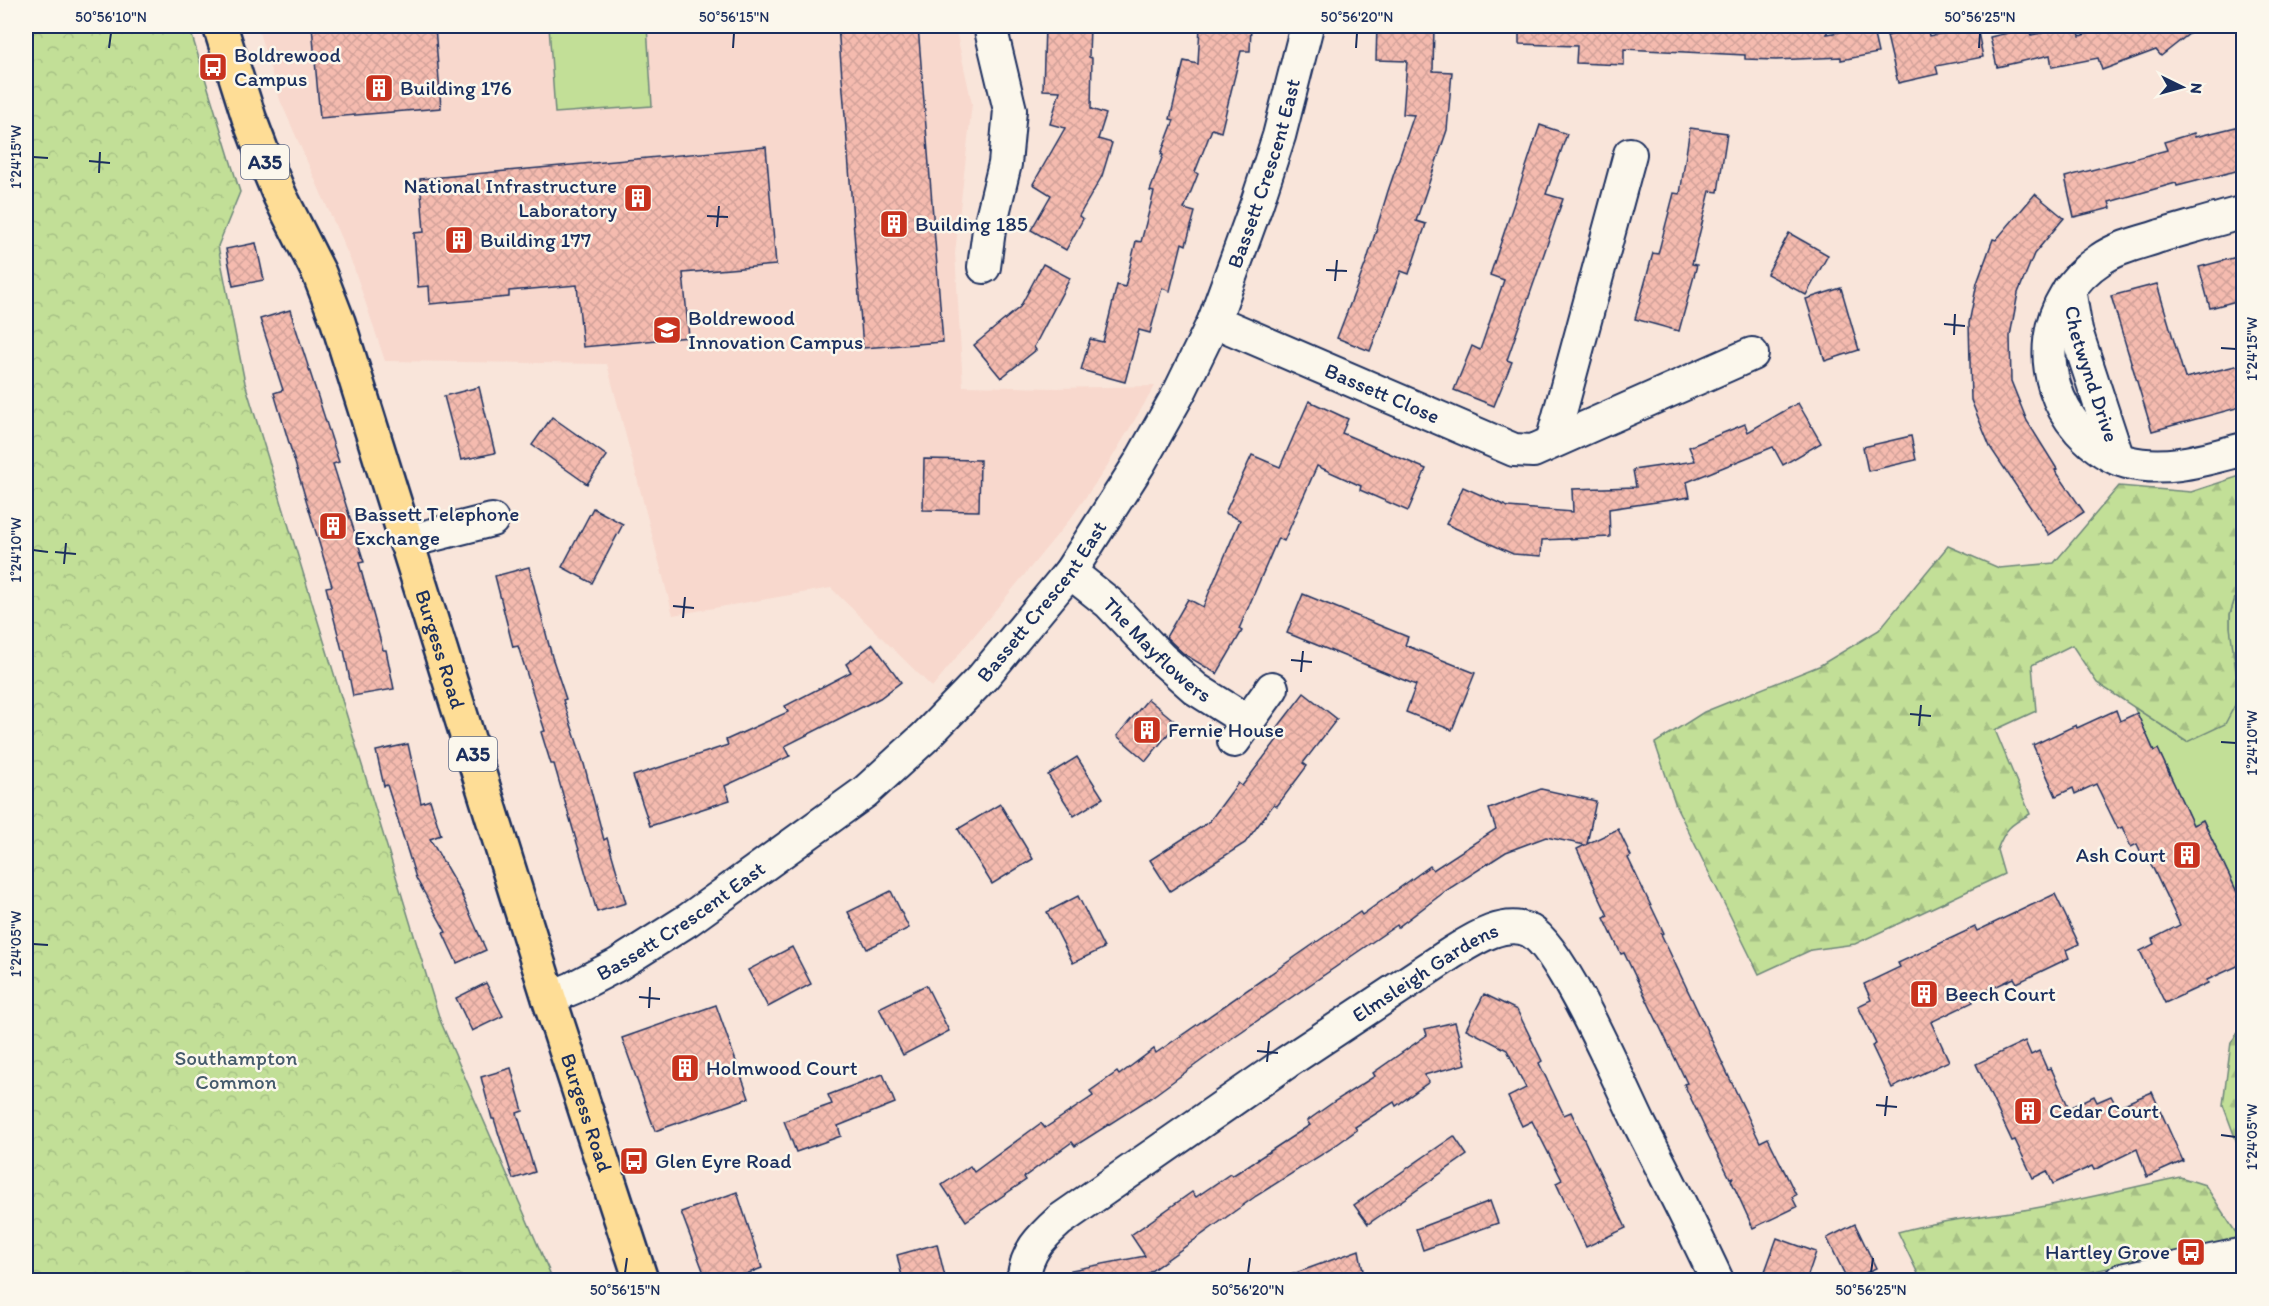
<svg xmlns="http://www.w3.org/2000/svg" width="2269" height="1306" font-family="Itim,sans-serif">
<defs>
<pattern id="forest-firs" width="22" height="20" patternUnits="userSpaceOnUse" patternTransform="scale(1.5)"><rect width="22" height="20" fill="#c2df97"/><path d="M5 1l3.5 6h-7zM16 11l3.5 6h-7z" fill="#a6c085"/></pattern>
<pattern id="park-crowns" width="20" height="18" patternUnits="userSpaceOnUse" patternTransform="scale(1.5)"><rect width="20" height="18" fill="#c2df97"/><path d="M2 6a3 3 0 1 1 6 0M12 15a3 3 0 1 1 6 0" fill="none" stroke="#a6c085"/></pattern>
<pattern id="building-cross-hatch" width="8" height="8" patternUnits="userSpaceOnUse" patternTransform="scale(1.5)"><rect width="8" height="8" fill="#f5bbaf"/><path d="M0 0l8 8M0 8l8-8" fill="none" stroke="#d1a199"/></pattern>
</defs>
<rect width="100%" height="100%" fill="#f9e5da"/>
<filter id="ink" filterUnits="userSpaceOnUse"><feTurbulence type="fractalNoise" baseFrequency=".0167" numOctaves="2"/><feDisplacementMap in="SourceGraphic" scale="12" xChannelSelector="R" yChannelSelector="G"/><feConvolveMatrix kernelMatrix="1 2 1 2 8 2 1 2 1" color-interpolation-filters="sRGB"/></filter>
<g filter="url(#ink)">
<polygon fill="#f8d8cd" points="257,26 955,26 972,104 955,253 963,386 1055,388 1155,386 1104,471 1071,518 932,687 831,588 673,615 607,364 385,361 354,268 280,100"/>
<g fill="#c2df97" stroke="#6e877a" stroke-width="1.5">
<polygon points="549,26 647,26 652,106 555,113"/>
<polygon points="2243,572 2243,917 2242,903 2203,820 2193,825 2158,750 2154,751 2134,707 2187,742 2230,627 2230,614"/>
</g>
<g fill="url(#forest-firs)" stroke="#6e877a" stroke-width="1.5">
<path d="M2243,475V572L2230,614V627L2238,686L2235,705L2225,724L2187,742L2097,683L2072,645L2032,665L2036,711L1995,730L2030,814C2010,825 2005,829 1997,850L2004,874L1855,944L1811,950L1759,974L1676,806L1655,743L1704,712L1819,666L1879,630L1948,546L1999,568L2054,563L2119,486L2191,492Z"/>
<polygon points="2243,1026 2243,1159 2223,1105 2231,1042"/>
<path d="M2180,1177L2205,1185L2240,1239L2054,1280H1921L1898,1232C1942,1220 1986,1216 2030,1209C2081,1200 2130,1188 2180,1177Z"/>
</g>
<polygon fill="url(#park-crowns)" stroke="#6e877a" stroke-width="1.5" points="26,26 189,26 240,192 218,246 245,383 440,1020 553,1280 26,1280"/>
<g fill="url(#building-cross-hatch)" stroke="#1b2f5e" stroke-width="1.5">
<polygon points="312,26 435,26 441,108 320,118"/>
<polygon points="838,26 918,26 943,342 863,348"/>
<polygon points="1045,26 1090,26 1089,57 1092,58 1091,109 1106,114 1098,139 1112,143 1102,176 1079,216 1083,219 1066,250 1031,230 1051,195 1033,184 1065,128 1050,124 1060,91 1043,90"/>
<polygon points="1200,26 1251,26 1250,51 1241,51 1221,132 1212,129 1195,172 1198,174 1184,209 1195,212 1186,245 1182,243 1170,291 1162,288 1150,333 1139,330 1125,382 1081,370 1090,339 1103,342 1117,285 1125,287 1136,241 1141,242 1154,192 1150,191 1163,155 1161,154 1174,120 1170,119 1184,61 1198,64"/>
<polygon points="1377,26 1434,26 1433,71 1452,72 1447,130 1416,221 1426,224 1409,274 1401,271 1370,351 1337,338 1367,260 1388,191 1414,115 1403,114 1407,61 1376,60"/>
<polygon points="1519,26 1827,26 1827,34 1872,26 1878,53 1841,60 1841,57 1776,60 1745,59 1745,55 1624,49 1624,65 1576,63 1577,46 1519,44"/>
<polygon points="2072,26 2078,26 2080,36 2110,26 2199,26 2161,56 2156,50 2102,70 2098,58 2052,67 2050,55 1997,67 1990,37 2029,28 2031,35"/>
<polygon points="1927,27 1929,36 1977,27 1983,57 1936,66 1938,74 1898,83 1887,36"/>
<polygon points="1540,125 1567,134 1546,194 1563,199 1507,360 1512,362 1494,406 1454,390 1472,346 1480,350 1504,280 1490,275"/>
<polygon points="2244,125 2244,169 2177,186 2176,183 2109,202 2111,208 2074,217 2065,177 2167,150 2164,142 2194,133 2195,137"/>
<polygon points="1690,128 1727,133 1718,192 1710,191 1692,264 1697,265 1679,331 1635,319 1653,253 1658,254 1674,193 1680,194"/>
<polygon points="766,147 776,265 683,273 689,337 583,347 577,285 509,291 509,297 430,304 429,286 418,287 414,233 424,232 420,179"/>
<polygon points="2035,194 2064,218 2034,254 2018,293 2010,336 2011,381 2027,421 2057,469 2055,470 2084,512 2049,535 1990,447 1971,400 1969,323 1977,283 1993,239 1996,240"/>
<polygon points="1789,233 1828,255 1806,295 1767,274"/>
<polygon points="256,243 264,280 233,286 226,249"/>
<polygon points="2237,257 2244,279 2244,299 2210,308 2199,267"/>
<polygon points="1043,264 1070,278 1034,347 1036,350 1001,378 974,345 1020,307"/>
<polygon points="2157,284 2185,378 2244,364 2244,406 2152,431 2111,296"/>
<polygon points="1841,288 1859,350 1825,361 1806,299"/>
<polygon points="290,310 339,462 333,464 364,562 359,563 383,650 386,650 394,689 353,696 344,650 342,650 326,587 332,586 274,393 283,390 260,319"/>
<polygon points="479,387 495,453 461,460 444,396"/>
<polygon points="1309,401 1348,419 1342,433 1426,469 1408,511 1360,490 1361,486 1317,466 1284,541 1278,538 1239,629 1242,631 1217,674 1184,654 1166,637 1188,599 1203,607 1240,520 1225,513 1252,455 1280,467"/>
<polygon points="1798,403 1821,443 1783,465 1773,447 1687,482 1690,497 1609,509 1610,537 1542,540 1541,556 1513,554 1446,524 1463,487 1508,507 1573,512 1572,489 1636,487 1633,470 1695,461 1689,447 1745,424 1748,432"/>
<polygon points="552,417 607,456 587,484 532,445"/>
<polygon points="1911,436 1916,460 1868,471 1863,447"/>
<polygon points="924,459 980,460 979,511 923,510"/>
<polygon points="593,508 623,524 592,583 562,567"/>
<polygon points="529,567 552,657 566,699 563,700 584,764 604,840 607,838 626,903 597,912 554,764 551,764 541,732 545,731 518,646 513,647 495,576"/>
<polygon points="1303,594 1408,637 1405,645 1475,673 1452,730 1406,712 1416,685 1287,633"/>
<polygon points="873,644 901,682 880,698 785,746 790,756 725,786 730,800 650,826 633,776 728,745 726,740 788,712 785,706 851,672 846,664"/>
<polygon points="1304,693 1337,719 1303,763 1307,766 1277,806 1274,804 1245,843 1170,891 1150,860 1209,822 1238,783 1242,786 1280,736 1274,732"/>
<polygon points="1148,699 1177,723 1146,761 1117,736"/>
<polygon points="2116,710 2120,721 2137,713 2154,751 2158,749 2193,825 2203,820 2244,907 2244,963 2207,980 2208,983 2165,1003 2140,951 2154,944 2152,939 2180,925 2147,856 2143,857 2137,844 2131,847 2122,827 2118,829 2096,784 2075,794 2073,788 2056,796 2033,745 2076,725 2077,728"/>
<polygon points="408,744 421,803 430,800 441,835 430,839 463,896 462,896 486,950 457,963 443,933 446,932 416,878 387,785 384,786 376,751"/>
<polygon points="1077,757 1103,798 1074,816 1048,775"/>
<polygon points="1541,789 1596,801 1587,844 1618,829 1631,856 1628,858 1664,933 1661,934 1760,1142 1768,1138 1769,1140 1796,1195 1792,1197 1797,1207 1753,1228 1731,1180 1733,1177 1730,1178 1709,1137 1684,1084 1687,1083 1624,953 1621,954 1604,918 1608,916 1577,849 1585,845 1546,837 1506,852 1447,890 1398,927 1397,925 1235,1036 1149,1099 1075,1146 1072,1142 1024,1177 1026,1180 966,1221 942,1185 970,1166 974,1172 1041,1123 1045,1128 1093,1096 1090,1091 1117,1072 1119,1075 1154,1049 1156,1053 1334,930 1360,912 1362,915 1430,866 1433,870 1496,829 1489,809"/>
<polygon points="1000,804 1033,859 992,884 958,829"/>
<polygon points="891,891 909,928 867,949 848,912"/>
<polygon points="2055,894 2079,944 2066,950 2069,958 2017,983 2014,978 1971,998 1973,1002 1931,1022 1949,1061 1892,1088 1872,1046 1876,1044 1858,1006 1871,1000 1864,984 1900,967 1898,963 1975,927 1977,931"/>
<polygon points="1078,896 1104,948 1073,963 1047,912"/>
<polygon points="792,947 811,984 768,1007 748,970"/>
<polygon points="486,983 503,1016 472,1031 456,998"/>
<polygon points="926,985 949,1031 903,1055 879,1008"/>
<polygon points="1484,994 1517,1010 1542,1061 1539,1063 1564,1115 1571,1112 1626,1228 1586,1247 1556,1183 1562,1180 1532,1121 1522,1126 1508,1097 1526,1088 1507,1050 1466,1029"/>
<polygon points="716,1005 749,1098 655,1131 622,1038"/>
<polygon points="1455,1022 1466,1064 1424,1075 1429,1082 1396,1106 1394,1102 1355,1127 1357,1130 1329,1150 1256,1196 1137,1281 1072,1281 1071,1270 1145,1256 1131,1235 1192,1192 1196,1197 1230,1174 1232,1176 1310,1125 1307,1121 1335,1101 1375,1076 1373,1073 1427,1035 1425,1029"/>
<polygon points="2025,1041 2031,1055 2039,1051 2047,1069 2051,1068 2069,1108 2094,1096 2097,1102 2111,1096 2117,1107 2152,1092 2183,1161 2147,1177 2137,1149 2094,1170 2092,1166 2053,1184 2047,1171 2033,1178 2015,1140 2012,1141 1976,1064"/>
<polygon points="511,1068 523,1111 517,1113 535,1172 513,1179 494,1119 492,1119 481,1077"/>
<polygon points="883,1074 895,1103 838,1126 841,1136 796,1152 784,1121 832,1104 828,1095"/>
<polygon points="1454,1136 1467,1155 1368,1224 1354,1205"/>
<polygon points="737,1192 762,1268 746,1274 748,1281 707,1281 681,1212"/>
<polygon points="1490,1201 1498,1223 1423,1250 1416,1229"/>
<polygon points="1855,1224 1876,1268 1848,1281 1827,1238"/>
<polygon points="1777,1238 1816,1252 1806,1281 1783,1281 1764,1274"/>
<polygon points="937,1244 946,1281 903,1281 897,1255"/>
<polygon points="1359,1250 1365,1281 1283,1281 1282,1278"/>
</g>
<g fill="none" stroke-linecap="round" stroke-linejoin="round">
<g stroke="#1b2f5e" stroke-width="36">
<g id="minor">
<path d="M2244,212C2215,220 2188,228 2160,236C2140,243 2118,247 2101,259C2041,298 2033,377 2079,430C2092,444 2108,457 2127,462C2167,472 2205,459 2244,449"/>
<polyline points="984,267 989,230 1005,164 1010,110 990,26"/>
<path id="s1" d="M2069,289L2076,331L2118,459"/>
<path id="s2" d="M1214,321L1514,450L1533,451L1752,354"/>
<polyline points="1552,442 1630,154"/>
<polyline points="405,542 492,520"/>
<path id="s3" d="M1070,572L1109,603L1161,658L1196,689L1247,721"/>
<polyline points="1234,741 1272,688"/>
<path id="s4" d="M549,998L573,988L617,965L688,920L865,792L925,737L983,677L1070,572L1139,464L1180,391L1214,321L1257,203L1279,136L1307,26"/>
<path id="s5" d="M1023,1280C1027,1251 1039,1239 1060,1220L1287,1062L1450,954C1471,941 1504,918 1530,931C1562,948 1621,1086 1640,1125C1666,1176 1693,1228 1717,1280"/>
<polyline points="2122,1280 2244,1254"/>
</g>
</g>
<g stroke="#1b2f5e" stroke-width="38">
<g id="major">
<path id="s6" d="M220,26L249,118L265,160L280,196L319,273L338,322L549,998L641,1280"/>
</g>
</g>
<use href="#minor" stroke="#fbf7ec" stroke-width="32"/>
<use href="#major" stroke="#fedd96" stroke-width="33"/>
</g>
</g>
<path fill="none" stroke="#1b2f5e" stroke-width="2" d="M109,48L111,33M733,48L734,33M1356,48L1357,33M1979,48L1980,33M33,157L48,158M89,161L110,163M99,173L100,152M707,216L728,217M717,227L719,206M1326,270L1347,271M1335,281L1337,260M1944,324L1965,326M1954,335L1955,314M2221,348L2236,349M33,550L48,552M55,552L76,554M64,564L66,543M673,606L694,608M683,618L685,597M1291,660L1312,662M1301,672L1303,651M1910,714L1931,716M1919,726L1921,705M2221,742L2236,743M33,944L48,945M639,997L660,999M649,1008L650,987M1257,1051L1278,1053M1267,1062L1269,1041M1876,1105L1897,1107M1885,1116L1887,1096M2221,1135L2236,1137M625,1273L627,1258M1248,1273L1250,1258M1871,1273L1873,1258"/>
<defs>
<g id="bus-square" transform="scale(1.5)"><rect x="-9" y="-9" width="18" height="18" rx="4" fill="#c8321e" stroke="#fbf7ec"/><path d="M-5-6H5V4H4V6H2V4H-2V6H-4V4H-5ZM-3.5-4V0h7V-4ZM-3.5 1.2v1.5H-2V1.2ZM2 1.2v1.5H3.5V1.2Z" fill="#fff"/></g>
<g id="building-square" transform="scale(1.5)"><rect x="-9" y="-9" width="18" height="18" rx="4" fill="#c8321e" stroke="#fbf7ec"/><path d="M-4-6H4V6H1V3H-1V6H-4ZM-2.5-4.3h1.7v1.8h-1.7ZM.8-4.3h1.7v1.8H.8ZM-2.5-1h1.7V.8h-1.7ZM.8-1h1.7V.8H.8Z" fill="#fff"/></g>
<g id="university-square" transform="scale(1.5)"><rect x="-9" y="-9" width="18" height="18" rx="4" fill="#c8321e" stroke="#fbf7ec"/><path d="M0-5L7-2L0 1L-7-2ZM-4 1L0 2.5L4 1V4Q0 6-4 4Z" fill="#fff"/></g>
</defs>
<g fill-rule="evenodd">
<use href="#bus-square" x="213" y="67"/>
<use href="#building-square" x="379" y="88"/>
<use href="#building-square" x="638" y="198"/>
<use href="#building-square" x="894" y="224"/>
<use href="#building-square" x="459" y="240"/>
<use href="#university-square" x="667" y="330"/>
<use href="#building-square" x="333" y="526"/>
<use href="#building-square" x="1147" y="730"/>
<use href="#building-square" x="2187" y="855"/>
<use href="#building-square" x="1924" y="994"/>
<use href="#building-square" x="685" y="1068"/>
<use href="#building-square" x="2028" y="1111"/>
<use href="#bus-square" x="634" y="1161"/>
<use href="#bus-square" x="2191" y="1252"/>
</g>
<g text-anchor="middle" stroke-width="5" stroke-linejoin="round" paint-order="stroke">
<g fill="#fbf7ec" stroke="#5e6b89" stroke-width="1.5">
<rect x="241" y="145" width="48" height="34" rx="4.5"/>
<rect x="449" y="737" width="48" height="34" rx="4.5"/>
</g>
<g font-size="20" font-weight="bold" fill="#1b2f5e">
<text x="265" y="169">A35</text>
<text x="473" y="761">A35</text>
</g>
<g font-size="21" fill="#1b2f5e" stroke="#fbf7ec" text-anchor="start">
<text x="234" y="62">Boldrewood<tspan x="234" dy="24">Campus</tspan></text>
<text x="400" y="95">Building 176</text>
<text x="617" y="193" text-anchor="end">National Infrastructure<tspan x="617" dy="24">Laboratory</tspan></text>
<text x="915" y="231">Building 185</text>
<text x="480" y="247">Building 177</text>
<text x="688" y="325">Boldrewood<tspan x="688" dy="24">Innovation Campus</tspan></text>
<text x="354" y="521">Bassett Telephone<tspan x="354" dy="24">Exchange</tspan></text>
<text x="1168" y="737">Fernie House</text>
<text x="2166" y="862" text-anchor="end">Ash Court</text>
<text x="1945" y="1001">Beech Court</text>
<text x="706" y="1075">Holmwood Court</text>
<text x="2049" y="1118">Cedar Court</text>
<text x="655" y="1168">Glen Eyre Road</text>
<text x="2170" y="1259" text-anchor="end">Hartley Grove</text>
</g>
<g font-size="21" fill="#1b2f5e" stroke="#fbf7ec">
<text dy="7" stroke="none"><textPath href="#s4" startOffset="1125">Bassett Crescent East</textPath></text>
<text dy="7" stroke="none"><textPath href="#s1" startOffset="88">Chetwynd Drive</textPath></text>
<text dy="7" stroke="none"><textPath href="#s2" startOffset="183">Bassett Close</textPath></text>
<text dy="7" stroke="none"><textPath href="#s4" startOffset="639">Bassett Crescent East</textPath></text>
<text dy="7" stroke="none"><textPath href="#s3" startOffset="117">The Mayflowers</textPath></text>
<text dy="7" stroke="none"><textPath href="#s6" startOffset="662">Burgess Road</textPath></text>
<text dy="7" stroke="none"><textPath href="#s4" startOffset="153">Bassett Crescent East</textPath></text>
<text dy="7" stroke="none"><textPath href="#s5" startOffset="514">Elmsleigh Gardens</textPath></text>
<text dy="7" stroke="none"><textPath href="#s6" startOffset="1148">Burgess Road</textPath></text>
</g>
<g font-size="21" fill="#455b6c" stroke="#fbf7ec">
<text x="236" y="1065">Southampton<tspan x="236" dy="24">Common</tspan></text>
</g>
</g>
<rect width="2269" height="1306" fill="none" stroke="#fbf7ec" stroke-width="66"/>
<g transform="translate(2182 87) rotate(95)" stroke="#fbf7ec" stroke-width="4.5" paint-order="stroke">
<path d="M0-4.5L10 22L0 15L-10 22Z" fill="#1b2f5e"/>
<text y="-9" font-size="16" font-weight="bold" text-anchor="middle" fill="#1b2f5e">N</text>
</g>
<rect x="33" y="33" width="2203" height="1240" fill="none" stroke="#1b2f5e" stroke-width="2"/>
<g font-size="15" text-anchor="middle" fill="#1b2f5e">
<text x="111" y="22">50°56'10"N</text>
<text x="734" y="22">50°56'15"N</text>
<text x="1357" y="22">50°56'20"N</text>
<text x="1980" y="22">50°56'25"N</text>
<text transform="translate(16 157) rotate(-90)" y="5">1°24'15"W</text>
<text transform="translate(2252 349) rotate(-90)" y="5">1°24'15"W</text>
<text transform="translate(16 550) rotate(-90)" y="5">1°24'10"W</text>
<text transform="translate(2252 743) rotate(-90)" y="5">1°24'10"W</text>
<text transform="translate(16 944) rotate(-90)" y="5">1°24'05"W</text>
<text transform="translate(2252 1137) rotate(-90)" y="5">1°24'05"W</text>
<text x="625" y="1295">50°56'15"N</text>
<text x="1248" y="1295">50°56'20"N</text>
<text x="1871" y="1295">50°56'25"N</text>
</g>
</svg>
